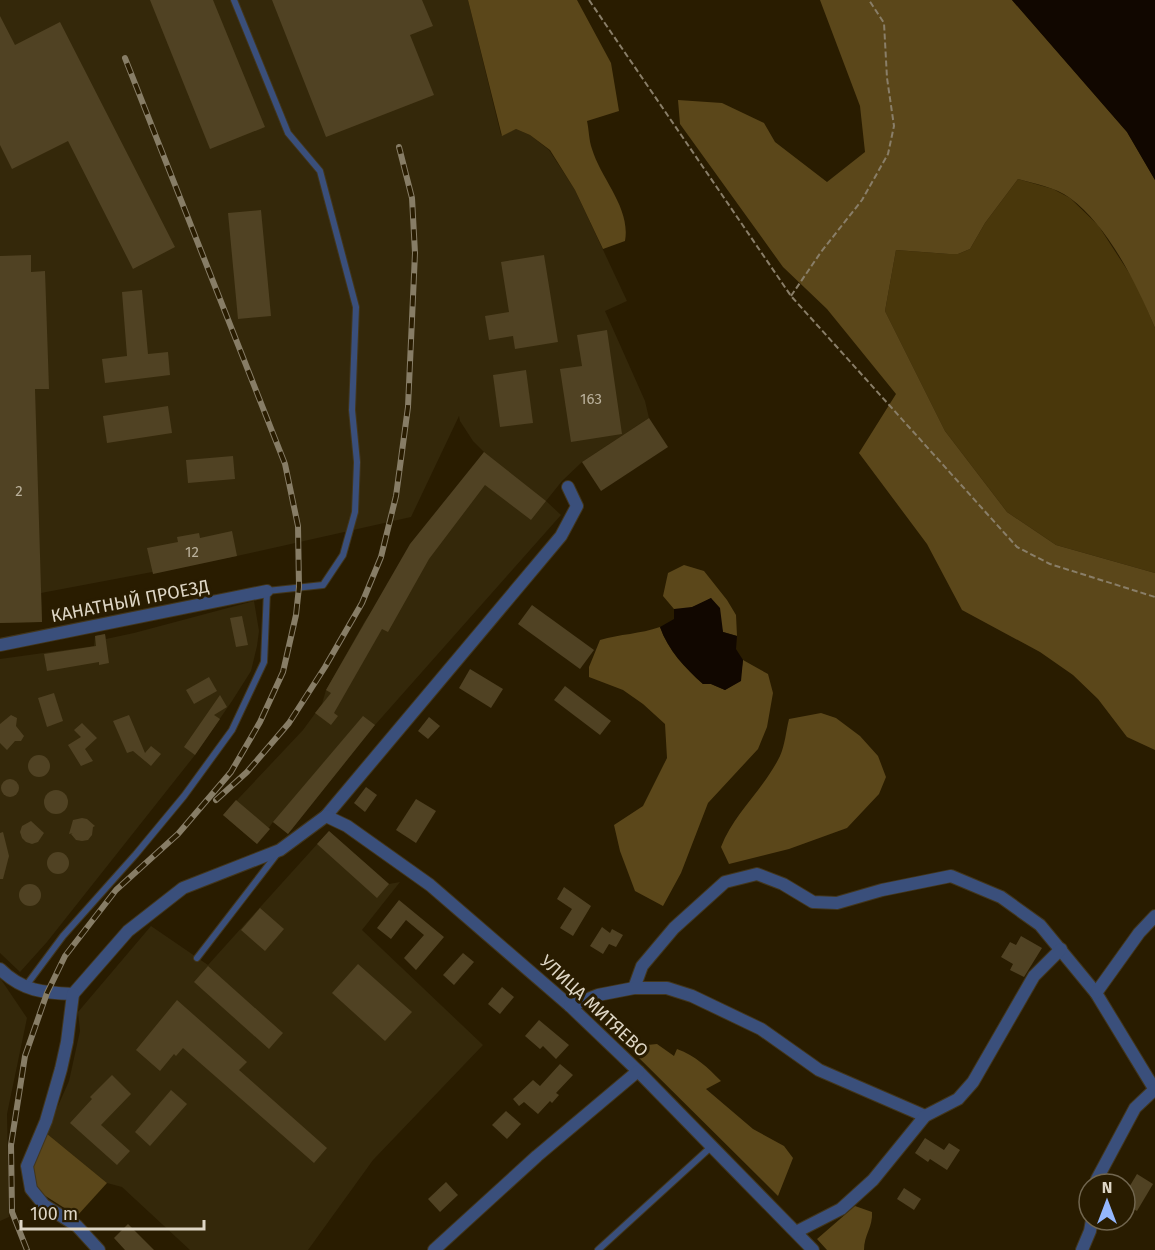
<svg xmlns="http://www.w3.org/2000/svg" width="1155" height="1250" font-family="'Fira Sans',sans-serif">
<rect width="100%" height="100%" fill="#291c00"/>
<g fill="#34280a">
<polygon points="0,0 468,0 501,135 516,129 530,135 549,150 575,190 627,301 605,311 645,401 649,418 582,462 562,481 546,501 561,515 375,725 288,834 273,822 257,844 223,815 303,730 322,704 326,690 365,621 484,452 473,441 460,421 459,416 411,517 237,556 41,593 42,622 0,623"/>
<polygon points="254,601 259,631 257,646 251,671 232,701 195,755 47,942 20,972 0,953 0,659 94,646 95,636 105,634 106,639 134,633"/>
<polygon points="329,831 389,884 400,882 362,930 483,1045 373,1160 308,1250 190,1250 122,1187 107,1183 46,1133 69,1081 80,1031 78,1012 151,926 208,965"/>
<polygon points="0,978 27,1018 7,1114 9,1217 0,1221"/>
</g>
<polygon fill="#49370b" points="1018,179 1053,189 1070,198 1098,225 1137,285 1155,328 1155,573 1056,545 1007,512 945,431 885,311 896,250 949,254 958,254 970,249 985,223"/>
<g fill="#5b471a">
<path d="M468,0H577L611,63L619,111L587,121C589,130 589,141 592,149C601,179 631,208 625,241L603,249L575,190L550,150L530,135L516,129L502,136Z"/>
<path d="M820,0H1012L1127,132L1155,180V328C1137,285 1109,227 1070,198C1055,187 1035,184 1018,179L985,223L970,249L958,254H949L896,250L885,311L945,431L1007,512L1056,545L1155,573V750L1127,737L1098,699L1073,675L1040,652L962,610L927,544L859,453L896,394L827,309L783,267L680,124L678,100L722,103L764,123L775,142L827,182L865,152L860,106Z"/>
<path d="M684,565L704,571L727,600L736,615L737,636L723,632L711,598C699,605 687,611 674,609L663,596L668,573Z"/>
<path d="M660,627C668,650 685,668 703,684H711L725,690L740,681L743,660L768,674L773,693L767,727L758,749L708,803L681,873L663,906L635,891L620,851L614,825L643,806L667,758L665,724L643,704L623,690L589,677V667L600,640C620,634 640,634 660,627Z"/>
<path d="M821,713L836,718L860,736L878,756L886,777L879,794L847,828L789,849L729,864L721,847C734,813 764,789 780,756C785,745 786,731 789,719Z"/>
<path d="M657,1044L674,1056L677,1049C696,1056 707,1067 721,1081L706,1089L753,1129L784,1146L793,1158L778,1196L635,1054L637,1046Z"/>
<polygon points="46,1133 107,1183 77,1216 36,1190 31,1157"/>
<path d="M855,1206L872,1212C873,1227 864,1235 864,1250H827L817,1239Z"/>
</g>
<g fill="#110700">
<polygon points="1012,0 1155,0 1155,180 1127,132"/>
<path d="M711,598L720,608L723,632L737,636L736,649L743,660L741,681L725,690L711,684H703C685,668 668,650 660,627L674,619V609L692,607Z"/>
</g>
<g fill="#504223">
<polygon points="150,0 213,0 265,127 210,149"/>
<polygon points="272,0 422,0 433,26 410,35 434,95 326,137"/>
<polygon points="0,16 15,45 60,22 175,247 133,269 68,141 12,169 0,145"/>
<polygon points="261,210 271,316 238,319 228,213"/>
<polygon points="31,255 31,272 45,271 49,389 35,389 42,622 0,623 0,256"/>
<polygon points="544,255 558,342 515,349 513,336 489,340 485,316 509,312 501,262"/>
<polygon points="142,290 148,354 168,352 170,375 105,383 102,359 127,356 122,292"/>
<polygon points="607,330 622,434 571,442 560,369 582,366 577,335"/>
<polygon points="526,370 533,423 500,427 493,375"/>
<polygon points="168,406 172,433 107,443 103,416"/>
<polygon points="649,418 668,447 601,491 582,462"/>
<polygon points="484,452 546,501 531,520 485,485 429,559 388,632 382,629 334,713 338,716 331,725 315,713 331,693 326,690 410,544"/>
<polygon points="233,456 235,479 188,483 186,460"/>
<polygon points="232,531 237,556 153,574 147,548 178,542 177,537 199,533 200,538"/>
<polygon points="532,605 594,650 580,669 518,624"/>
<polygon points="242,616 248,645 236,647 230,618"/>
<polygon points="105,634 109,663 99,665 99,662 47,671 44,654 96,646 95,636"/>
<polygon points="470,669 503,689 491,708 459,688"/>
<polygon points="209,677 217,691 194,704 186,690"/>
<polygon points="565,686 611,721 600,735 554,700"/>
<polygon points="54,693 63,721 47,727 38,698"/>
<polygon points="220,695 227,707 214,715 220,719 195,755 184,747"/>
<polygon points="11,715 17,718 16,726 24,736 21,741 15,741 7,750 0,743 0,724"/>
<polygon points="129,715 145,753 151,746 161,754 151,766 133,751 127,753 113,721"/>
<polygon points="363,716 375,725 288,834 273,822"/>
<polygon points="429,717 440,726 428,739 418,731"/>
<polygon points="82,723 97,738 85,749 93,761 81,766 68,745 81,737 74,730"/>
<circle cx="39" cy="766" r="11"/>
<circle cx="10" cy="788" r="9"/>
<polygon points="366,787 377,795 365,812 354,803"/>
<circle cx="56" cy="802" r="12"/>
<polygon points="416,799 436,811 416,843 396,830"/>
<polygon points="236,800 270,829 257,844 223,815"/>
<polygon points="82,818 87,819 95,826 93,827 92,835 88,840 82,841 76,840 71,834 73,833 69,834 73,820"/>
<polygon points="31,821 44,833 38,842 32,844 26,842 22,838 20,832 22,826"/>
<polygon points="329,831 389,884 377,898 317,844"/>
<polygon points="3,832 9,856 3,879 0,879 0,833"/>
<circle cx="58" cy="863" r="11"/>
<circle cx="30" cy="895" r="11"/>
<polygon points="564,887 591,906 573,936 560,928 572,909 557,899"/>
<polygon points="399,900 444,937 416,970 404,958 424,935 406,920 391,939 377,928"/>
<polygon points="260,908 284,929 265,951 241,930"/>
<polygon points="602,927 610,933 612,929 623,935 616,947 609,944 603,954 590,946"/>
<polygon points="1021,936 1042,948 1024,977 1010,970 1013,964 1001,957 1010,942 1016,945"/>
<polygon points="463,953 474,962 454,985 443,975"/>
<polygon points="358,964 412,1012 385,1041 332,993"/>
<polygon points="208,966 283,1033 269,1049 194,982"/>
<polygon points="502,987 514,997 500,1014 488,1004"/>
<polygon points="177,1000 247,1062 239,1070 327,1148 314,1163 183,1048 176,1056 174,1054 160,1071 136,1050"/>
<polygon points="539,1020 569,1045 556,1059 543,1046 540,1049 525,1036"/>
<polygon points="560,1064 573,1075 556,1093 559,1095 552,1103 550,1101 538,1114 524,1102 519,1106 513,1099 533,1080 540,1086"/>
<polygon points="112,1075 131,1094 101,1125 130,1151 117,1165 70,1123 92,1099 90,1097"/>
<polygon points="171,1090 187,1104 150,1146 135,1132"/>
<polygon points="506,1111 521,1124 507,1139 492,1125"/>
<polygon points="925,1138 944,1150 949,1143 960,1150 947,1170 930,1159 928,1162 915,1153"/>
<polygon points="1137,1174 1153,1184 1137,1211 1125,1204 1125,1194"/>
<polygon points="446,1182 458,1195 440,1212 428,1199"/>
<polygon points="904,1188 921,1199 914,1210 897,1199"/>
<polygon points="128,1224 154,1250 125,1250 114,1238"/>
</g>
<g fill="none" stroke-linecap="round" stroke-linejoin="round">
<g stroke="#42361c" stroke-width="8">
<g id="lane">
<polyline points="197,958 277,854"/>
<polyline points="25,987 63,936 136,854 184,796 232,730 264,662 267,591 323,585 343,555 355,512 357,462 352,410 356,307 320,171 288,133 234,0"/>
<polyline points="598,1250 712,1146"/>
</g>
</g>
<g stroke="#42361c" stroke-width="14">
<g id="street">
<polyline points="0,645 267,591"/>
<polyline points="326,816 561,536 577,506 568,487"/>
<path d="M0,969C22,991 44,993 73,994"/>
<polyline points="634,988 642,966 674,928 725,882 757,874 783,884 813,902 837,903 882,890 951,876 1001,897 1040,925 1096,993 1155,1090"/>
<polyline points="1096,993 1139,933 1155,916"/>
<polyline points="73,994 128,931 183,888 280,850 326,816 347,826 430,885 570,1006 638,1071 813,1250"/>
<polyline points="73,994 67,1042 61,1069 46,1121 27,1166 31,1189 44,1205 77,1226 99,1250"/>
<polyline points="570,1006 598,995 634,988 667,988 692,996 761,1029 819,1070 925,1116"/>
<polyline points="1097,1184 1097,1179 1135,1108 1154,1090"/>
<polyline points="796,1232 841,1209 873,1180 925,1116 958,1099 973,1082 1034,976 1061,949"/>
<polyline points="434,1250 537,1156 638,1071"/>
<polyline points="1082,1250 1090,1231 1092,1220"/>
</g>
</g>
<g stroke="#897e68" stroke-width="2" stroke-dasharray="6 3" stroke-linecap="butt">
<polyline points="589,0 791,296 1017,547 1050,564 1155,597"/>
<polyline points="791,296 821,252 862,200 888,154 894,126 887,78 884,23 869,0"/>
</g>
<use href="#lane" stroke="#3a4f7b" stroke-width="6"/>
<use href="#street" stroke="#3a4f7b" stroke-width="12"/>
<g stroke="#877d66" stroke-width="6">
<g id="rail">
<polyline points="216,800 247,772 289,723 325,667 362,603 381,557 396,496 408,407 415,253 412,198 399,147"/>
<polyline points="27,1250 12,1212 11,1145 25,1056 47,993 65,956 116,890 178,834 231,772 260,722 283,672 296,615 299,587 298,526 285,464 125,58"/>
</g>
</g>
<use href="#rail" stroke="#291c00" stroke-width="4" stroke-dasharray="11" stroke-linecap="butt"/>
</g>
<g text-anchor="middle" stroke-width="6" stroke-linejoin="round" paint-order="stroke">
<g font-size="15" fill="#bab19c">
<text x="591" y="404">163</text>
<text x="19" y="496">2</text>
<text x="192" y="557">12</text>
</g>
<g font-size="18" fill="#ded6c5" stroke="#291c00">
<text transform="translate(130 601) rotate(-11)" y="6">КАНАТНЫЙ ПРОЕЗД</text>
<text transform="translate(594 1006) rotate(43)" y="6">УЛИЦА МИТЯЕВО</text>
</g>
</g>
<g transform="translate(1107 1202)"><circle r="28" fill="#291c00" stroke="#71664f" stroke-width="1.5"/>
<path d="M0-4.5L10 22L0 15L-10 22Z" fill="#94b7fd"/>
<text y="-9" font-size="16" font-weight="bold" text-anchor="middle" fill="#ded6c5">N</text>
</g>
<path d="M21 1220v9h183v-9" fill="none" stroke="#ded6c5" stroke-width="3"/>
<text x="30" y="1220" font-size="18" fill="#ded6c5" stroke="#291c00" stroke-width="4.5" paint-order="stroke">100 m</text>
</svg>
